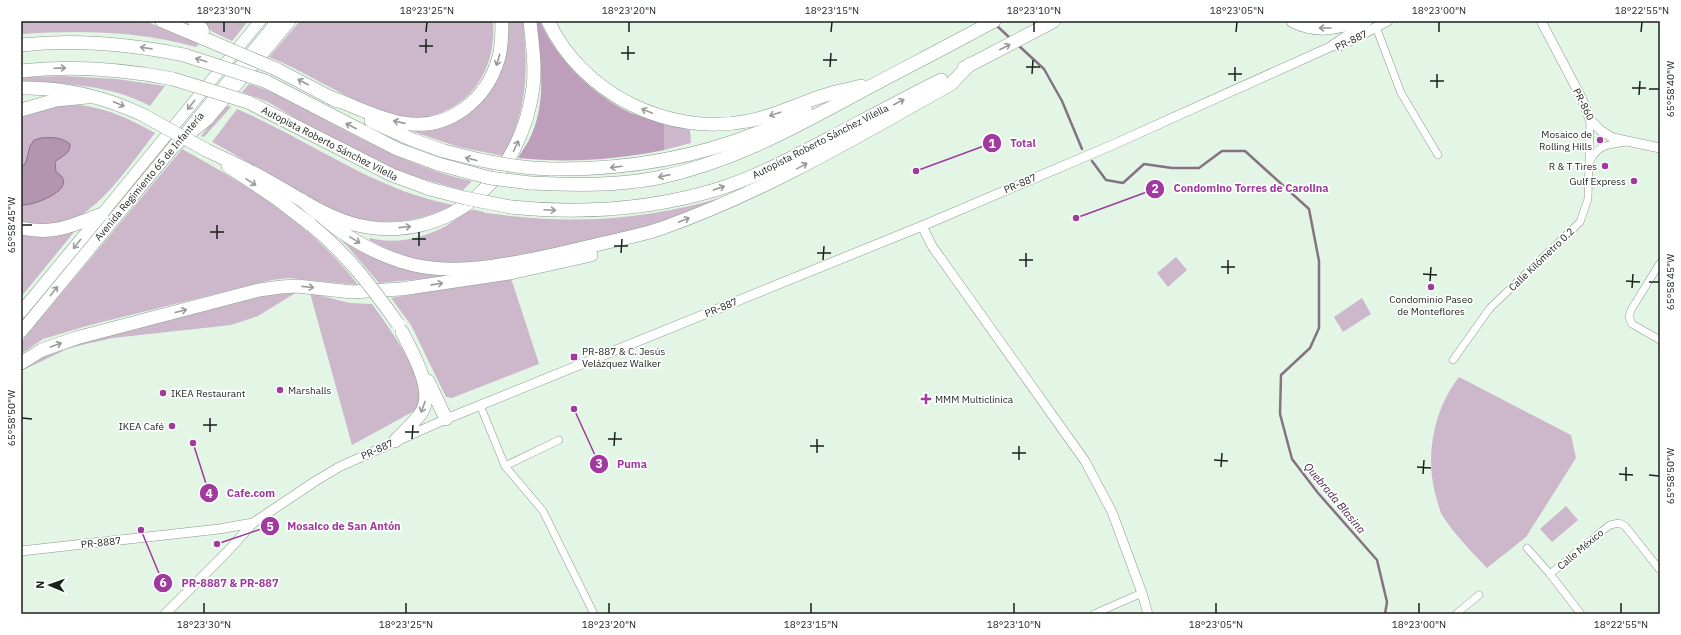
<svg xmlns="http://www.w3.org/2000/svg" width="1681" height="635" font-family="'IBM Plex Sans',sans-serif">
<rect width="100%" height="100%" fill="#e3f6e5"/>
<g fill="#cdb7cb">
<path d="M21,21H145L200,43L196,47C139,31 79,30 21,34Z"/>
<polygon points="200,21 248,21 232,41 213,32"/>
<path d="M300,21H493C495,47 489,71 472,91C452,114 421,123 392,116C384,115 377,110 370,107C335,92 304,71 269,57Z"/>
<path d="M506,21H523C528,70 528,111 503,156L459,147L414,132L415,130L441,128L461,119L474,108Z"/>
<path d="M64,76L117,79L165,86L150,106C112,85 64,83 21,82V78L27,77Z"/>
<path d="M249,84C278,92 304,109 331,123C375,146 423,171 472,181L463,190L426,180L390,168L315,130L268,102L242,92Z"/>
<path d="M79,105C107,108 130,119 155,133C132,162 95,219 58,225C47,227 33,224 21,224V113L54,106Z"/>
<polygon points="226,105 231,107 204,137 201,136"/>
<path d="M237,109C298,135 353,174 415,195C427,199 440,202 453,205C421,223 378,227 343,215C326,209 310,199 294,190C267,174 240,157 212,142Z"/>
<polygon points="664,123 690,130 691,143 664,150"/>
<path d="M182,149C248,185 312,224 358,285L288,278L272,280L90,325L43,339L21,354V342Z"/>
<path d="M723,197L655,225L594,240L485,263H440L416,259L391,251L369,240L370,238C394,245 424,238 446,226C454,221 463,213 472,210C475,209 482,212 486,213C507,216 528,218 549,219C607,222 667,214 723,197Z"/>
<polygon points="75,230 74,232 21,297 21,232"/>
<polygon points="336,235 452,276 379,283 348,247"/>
<polygon points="1176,257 1187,270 1168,287 1157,273"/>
<polygon points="511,278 539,364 452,398 446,397 411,325 391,298"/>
<polygon points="297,292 258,316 231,325 113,338 86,344 67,349 21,371 21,365 51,350 266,295"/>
<path d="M310,293L350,303L372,304C384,320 422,374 421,392C421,398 418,405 416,410L352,445Z"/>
<polygon points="1362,298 1371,314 1343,332 1334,317"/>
<path d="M1459,377L1571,435L1576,458L1526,537L1487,568C1472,552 1456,536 1444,518C1440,513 1439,506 1437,500C1424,460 1433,410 1459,377Z"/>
<polygon points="1566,506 1578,520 1552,542 1540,529"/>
</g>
<path fill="#be9fbb" d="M535,21H540C557,60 593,95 631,113C641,117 653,120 664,123V150C615,160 567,163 518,158C521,152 525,147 528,142C548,105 541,61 535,21Z"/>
<path fill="#b395b0" stroke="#857283" d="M41,138C52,137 61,137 70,144C71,154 61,156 55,162L56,172C82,187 35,206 21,205V168L26,162L30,146L34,140Z"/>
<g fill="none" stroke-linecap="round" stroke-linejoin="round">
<g stroke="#857283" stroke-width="2.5">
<polyline points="996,25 1011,39"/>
<polyline points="1018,45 1044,69 1062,101 1082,149"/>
<polyline points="1092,161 1106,180 1123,183 1144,164 1172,168 1199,168 1222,151 1245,151 1309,209 1319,261 1319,328 1310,348 1281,375 1280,414 1292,459 1318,493 1377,560 1387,602 1385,614"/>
</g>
<g stroke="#899c8c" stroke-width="8">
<g id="minor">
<polyline points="1376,27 1401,93 1438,155"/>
<path d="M1590,161C1599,144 1608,145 1626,142"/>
<polyline points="1660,263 1631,310 1629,317 1632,324 1660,340"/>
<polyline points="1453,360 1490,308 1580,222 1588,199 1590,119"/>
<polyline points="480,405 505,466 543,511 594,614"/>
<polyline points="505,466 559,440"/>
<polyline points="1527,548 1550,574 1581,614"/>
<polyline points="1550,574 1602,531 1610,525 1619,523 1625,526 1660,570"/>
<polyline points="1094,614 1142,593"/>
<polyline points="1456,614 1479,595"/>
</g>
</g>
<g stroke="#899c8c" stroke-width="10">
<g id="tertiary">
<polyline points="1541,21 1581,97 1590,119 1600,130 1613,138 1660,148"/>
<polyline points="1338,47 1388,21"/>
<polyline points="922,226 932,246 1085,461 1112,512 1142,593 1148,614"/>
<polyline points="21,551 219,529 253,523"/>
<polyline points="165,614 227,552 253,523 314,482 339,467 446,419 922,226 1110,146 1330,47 1368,21"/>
</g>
</g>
<g stroke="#899c8c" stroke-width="12">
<g id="primary">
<polyline points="187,131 277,21"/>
<polyline points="102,214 260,21"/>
</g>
</g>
<g stroke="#899c8c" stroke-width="13">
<g id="trunk">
<polyline points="21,312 102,214"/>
<polyline points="21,332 175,145"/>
</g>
</g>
<g stroke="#899c8c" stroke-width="14">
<g id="motorway">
<polyline points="162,21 205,39"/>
<polyline points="194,21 202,29 205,39"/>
<path d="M548,21C582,94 669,137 748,121C776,116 801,102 829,94C839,91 850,89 861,86"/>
<path d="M1293,21C1315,32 1335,29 1357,21"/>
<path d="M21,45C76,39 130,44 184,55"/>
<polyline points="964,68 1054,21"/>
<polyline points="276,69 337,101"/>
<path d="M21,71C73,65 122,69 173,79"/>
<polyline points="265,81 397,149 438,164"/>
<path d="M21,88C65,87 103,96 143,115"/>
<path d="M329,97C353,105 378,119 403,123C449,131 487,100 499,57C502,45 502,33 502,21"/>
<polyline points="248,102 392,175 430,189"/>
<polyline points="21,110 56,100 87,97"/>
<polyline points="371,121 413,140 444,151"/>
<polyline points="175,145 207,119 289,21"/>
<path d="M208,151C229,161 250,170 270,182C298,197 325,217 357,225C450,246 522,176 533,87C536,65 532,43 530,21"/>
<polyline points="228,166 276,198 311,225"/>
<path d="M551,169C621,170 691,159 757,133C774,127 789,118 806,111"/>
<path d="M530,183C573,185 615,186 657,178C733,162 793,128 860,92C905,68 950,45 994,21"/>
<path d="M302,200C333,229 372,255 414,265C459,275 505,265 548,256C571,251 594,245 617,240C633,236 650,233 665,227C766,191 858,136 951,84L970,64"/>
<path d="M511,207C580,214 648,210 715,190C754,178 792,158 828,139C866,119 903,99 941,80"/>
<path d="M21,228C54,235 71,226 102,214"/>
<polyline points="21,363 42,350 76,338 259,290 281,287 297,286 352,292 401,289 510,273 591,255"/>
<polyline points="428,381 446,419"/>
<path d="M395,441C404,432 414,423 421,413C436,392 412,352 402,332"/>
</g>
</g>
<use href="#minor" stroke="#fff" stroke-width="7"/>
<use href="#tertiary" stroke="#fff" stroke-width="9"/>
<use href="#primary" stroke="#fff" stroke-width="11"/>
<use href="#trunk" stroke="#fff" stroke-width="12"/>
<use href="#motorway" stroke="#fff" stroke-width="13"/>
<g stroke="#899c8c" stroke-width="14" stroke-linecap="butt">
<g id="motorway-bridge">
<polyline points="205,39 276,69"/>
<polyline points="184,55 265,81"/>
<polyline points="173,79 248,102"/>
<polyline points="143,115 208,151"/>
<path d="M444,151C480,161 515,168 551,169"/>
<polyline points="438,164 490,178 530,183"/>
<polyline points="430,189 465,198 511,207"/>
<path d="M311,225C346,253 372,287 398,324"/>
</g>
</g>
<use href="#motorway-bridge" stroke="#fff" stroke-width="13"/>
</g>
<defs><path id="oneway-shaft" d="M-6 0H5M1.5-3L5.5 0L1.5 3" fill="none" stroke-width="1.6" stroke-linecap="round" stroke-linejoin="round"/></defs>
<g stroke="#989b98">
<use href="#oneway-shaft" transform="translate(1325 28) rotate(180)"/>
<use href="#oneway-shaft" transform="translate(1005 47) rotate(-27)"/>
<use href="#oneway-shaft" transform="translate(146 48) rotate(-172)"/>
<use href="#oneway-shaft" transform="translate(201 60) rotate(-163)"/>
<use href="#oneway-shaft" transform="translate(498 60) rotate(107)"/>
<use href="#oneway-shaft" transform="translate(60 68) rotate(-2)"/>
<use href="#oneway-shaft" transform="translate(303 82) rotate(-153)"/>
<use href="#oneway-shaft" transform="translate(899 102) rotate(-28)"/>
<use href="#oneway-shaft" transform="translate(119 104) rotate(23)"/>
<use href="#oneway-shaft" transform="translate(191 105) rotate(129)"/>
<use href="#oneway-shaft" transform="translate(647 111) rotate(-158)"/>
<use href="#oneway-shaft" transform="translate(775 114) rotate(162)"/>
<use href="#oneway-shaft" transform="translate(399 122) rotate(-167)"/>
<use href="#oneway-shaft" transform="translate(351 126) rotate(-153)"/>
<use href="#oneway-shaft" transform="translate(516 146) rotate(-65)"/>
<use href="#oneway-shaft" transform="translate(471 159) rotate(-166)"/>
<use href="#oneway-shaft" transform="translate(802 166) rotate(-29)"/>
<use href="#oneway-shaft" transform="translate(616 167) rotate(173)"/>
<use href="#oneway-shaft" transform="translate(664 176) rotate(167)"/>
<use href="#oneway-shaft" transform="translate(251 182) rotate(32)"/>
<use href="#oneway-shaft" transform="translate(719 188) rotate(-19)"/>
<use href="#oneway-shaft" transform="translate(550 210) rotate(3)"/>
<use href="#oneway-shaft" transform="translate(684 220) rotate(-22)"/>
<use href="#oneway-shaft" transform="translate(405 227) rotate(-6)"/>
<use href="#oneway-shaft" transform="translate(355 240) rotate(31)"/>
<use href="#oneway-shaft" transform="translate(77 244) rotate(129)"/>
<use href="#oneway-shaft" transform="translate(437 284) rotate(-8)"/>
<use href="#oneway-shaft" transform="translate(308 287) rotate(6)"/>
<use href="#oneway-shaft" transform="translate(54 291) rotate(-51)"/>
<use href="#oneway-shaft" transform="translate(181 311) rotate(-14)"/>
<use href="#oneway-shaft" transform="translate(56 345) rotate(-20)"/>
<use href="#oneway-shaft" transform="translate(423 407) rotate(111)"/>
</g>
<path fill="none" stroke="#1a211b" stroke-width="1.5" d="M224,32V22M426,32L427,22M629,32V22M831,32L832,22M1034,32V22M1236,32L1237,22M1439,32V22M1641,32L1642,22M419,46H433M426,53V39M621,53H635M628,60V46M823,60H837M830,67L831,53M1026,67H1040M1032,74L1033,60M1228,74H1242M1235,81V67M1430,81H1444M1437,88V74M1632,88H1646M1649,89H1659M1639,95L1640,81M22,225H32M210,232H224M217,239V225M412,239H426M419,246V232M614,246H628M621,253L622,239M817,253H831M823,260L824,246M1019,260H1033M1026,267V253M1221,267H1235M1228,274V260M1423,274L1437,275M1430,281L1431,267M1626,281L1640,282M1649,282H1659M1632,288L1633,274M22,418L32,419M203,425H217M210,432V418M405,432H419M412,439L413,425M608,439H622M614,446L615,432M810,446H824M817,453V439M1012,453H1026M1019,460V446M1214,460L1228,461M1221,467L1222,453M1417,467L1431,468M1423,474L1424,460M1619,474L1633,475M1649,475L1659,476M1626,481V467M204,613V603M406,613V603M609,613V603M811,613V603M1014,613V603M1216,613V603M1419,613V603M1621,613V603"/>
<g fill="#a03a9e" stroke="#fff" stroke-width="1.5">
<circle cx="1600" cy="140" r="4"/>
<circle cx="1605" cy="166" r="4"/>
<circle cx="1634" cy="181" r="4"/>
<circle cx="1431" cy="287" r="4"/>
<rect x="570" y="353" width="8" height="8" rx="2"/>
<circle cx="280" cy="390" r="4"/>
<circle cx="163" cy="393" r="4"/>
<path d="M924 393h4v4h4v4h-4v4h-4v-4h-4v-4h4z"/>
<circle cx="172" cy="426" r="4"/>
</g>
<g text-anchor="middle" stroke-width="3.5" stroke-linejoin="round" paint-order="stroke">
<g font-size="10" fill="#1a211b" stroke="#fff">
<text transform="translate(1351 40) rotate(-26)" y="4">PR-887</text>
<text transform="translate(1584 104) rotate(63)" y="4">PR-860</text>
<text transform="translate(820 141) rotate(-27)" y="4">Autopista Roberto Sánchez Vilella</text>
<text transform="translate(330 143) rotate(27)" y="4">Autopista Roberto Sánchez Vilella</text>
<text transform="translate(149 176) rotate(-50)" y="4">Avenida Regimiento 65 de Infantería</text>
<text transform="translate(1020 183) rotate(-23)" y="4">PR-887</text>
<text transform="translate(1541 259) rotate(-44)" y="4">Calle Kilómetro 0.2</text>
<text transform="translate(721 307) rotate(-22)" y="4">PR-887</text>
<text transform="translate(377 449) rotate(-24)" y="4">PR-887</text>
<text transform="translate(101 542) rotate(-6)" y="4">PR-8887</text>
<text transform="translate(1580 549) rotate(-40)" y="4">Calle México</text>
</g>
<g font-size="10" fill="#1a211b" stroke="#fff" text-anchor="end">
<text x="1592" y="138">Mosaico de<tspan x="1592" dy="12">Rolling Hills</tspan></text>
<text x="1597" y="170">R &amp; T Tires</text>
<text x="1626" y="185">Gulf Express</text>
<text x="1431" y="303" text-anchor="middle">Condominio Paseo<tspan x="1431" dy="12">de Monteflores</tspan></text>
<text x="582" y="355" text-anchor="start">PR-887 &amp; C. Jesús<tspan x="582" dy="12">Velázquez Walker</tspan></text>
<text x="288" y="394" text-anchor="start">Marshalls</text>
<text x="171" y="397" text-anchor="start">IKEA Restaurant</text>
<text x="935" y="403" text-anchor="start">MMM Multiclínica</text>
<text x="164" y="430">IKEA Café</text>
</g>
<g font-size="11" font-style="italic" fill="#4a2249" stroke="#fff">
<text transform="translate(1335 498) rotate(50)" y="4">Quebrada Blasina</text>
</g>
</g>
<path fill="none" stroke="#a03a9e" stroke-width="1.5" d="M916 171L992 143M1076 218L1155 189M574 409L599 464M193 443L209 493M217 544L270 526M141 530L163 583"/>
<g fill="#a03a9e" stroke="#fff" stroke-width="1.5">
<circle cx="916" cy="171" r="4"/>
<circle cx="1076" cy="218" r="4"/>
<circle cx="574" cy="409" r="4"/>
<circle cx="193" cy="443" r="4"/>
<circle cx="217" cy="544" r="4"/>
<circle cx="141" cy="530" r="4"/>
<circle cx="992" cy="143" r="10"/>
<circle cx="1155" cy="189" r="10"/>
<circle cx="599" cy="464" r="10"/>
<circle cx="209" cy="493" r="10"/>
<circle cx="270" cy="526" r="10"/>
<circle cx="163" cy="583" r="10"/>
</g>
<g font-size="12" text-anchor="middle" font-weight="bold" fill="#fff">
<text x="992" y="148">1</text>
<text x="1155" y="193">2</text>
<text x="599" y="468">3</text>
<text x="209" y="498">4</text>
<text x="270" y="531">5</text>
<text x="163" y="587">6</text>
</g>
<g font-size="11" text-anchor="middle" font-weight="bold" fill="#a03a9e" stroke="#fff" stroke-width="3.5" stroke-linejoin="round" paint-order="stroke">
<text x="1023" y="147">Total</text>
<text x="1251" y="192">Condomino Torres de Carolina</text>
<text x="632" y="468">Puma</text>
<text x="251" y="497">Cafe.com</text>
<text x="344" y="530">Mosaico de San Antón</text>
<text x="230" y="587">PR-8887 &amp; PR-887</text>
</g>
<rect width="1681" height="635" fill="none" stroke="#ffffff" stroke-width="44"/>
<g transform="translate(50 585) rotate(272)" stroke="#ffffff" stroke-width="3" paint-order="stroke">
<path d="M0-3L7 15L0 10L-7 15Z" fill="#1a211b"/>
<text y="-6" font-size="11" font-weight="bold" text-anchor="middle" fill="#1a211b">N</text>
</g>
<rect x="22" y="22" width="1637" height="591" fill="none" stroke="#1a211b" stroke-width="1.5"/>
<g font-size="10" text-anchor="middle" fill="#1a211b">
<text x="224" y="14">18°23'30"N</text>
<text x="427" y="14">18°23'25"N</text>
<text x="629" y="14">18°23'20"N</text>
<text x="832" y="14">18°23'15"N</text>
<text x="1034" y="14">18°23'10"N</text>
<text x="1237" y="14">18°23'05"N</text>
<text x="1439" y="14">18°23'00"N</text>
<text x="1642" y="14">18°22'55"N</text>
<text transform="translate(1670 89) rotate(-90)" y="4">65°58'40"W</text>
<text transform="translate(11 225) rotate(-90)" y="4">65°58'45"W</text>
<text transform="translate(1670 282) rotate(-90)" y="4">65°58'45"W</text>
<text transform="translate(11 418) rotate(-90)" y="4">65°58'50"W</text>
<text transform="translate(1670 476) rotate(-90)" y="4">65°58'50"W</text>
<text x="204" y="628">18°23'30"N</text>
<text x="406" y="628">18°23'25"N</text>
<text x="609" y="628">18°23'20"N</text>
<text x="811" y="628">18°23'15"N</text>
<text x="1014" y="628">18°23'10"N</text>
<text x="1216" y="628">18°23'05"N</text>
<text x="1419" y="628">18°23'00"N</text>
<text x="1621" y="628">18°22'55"N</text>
</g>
</svg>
